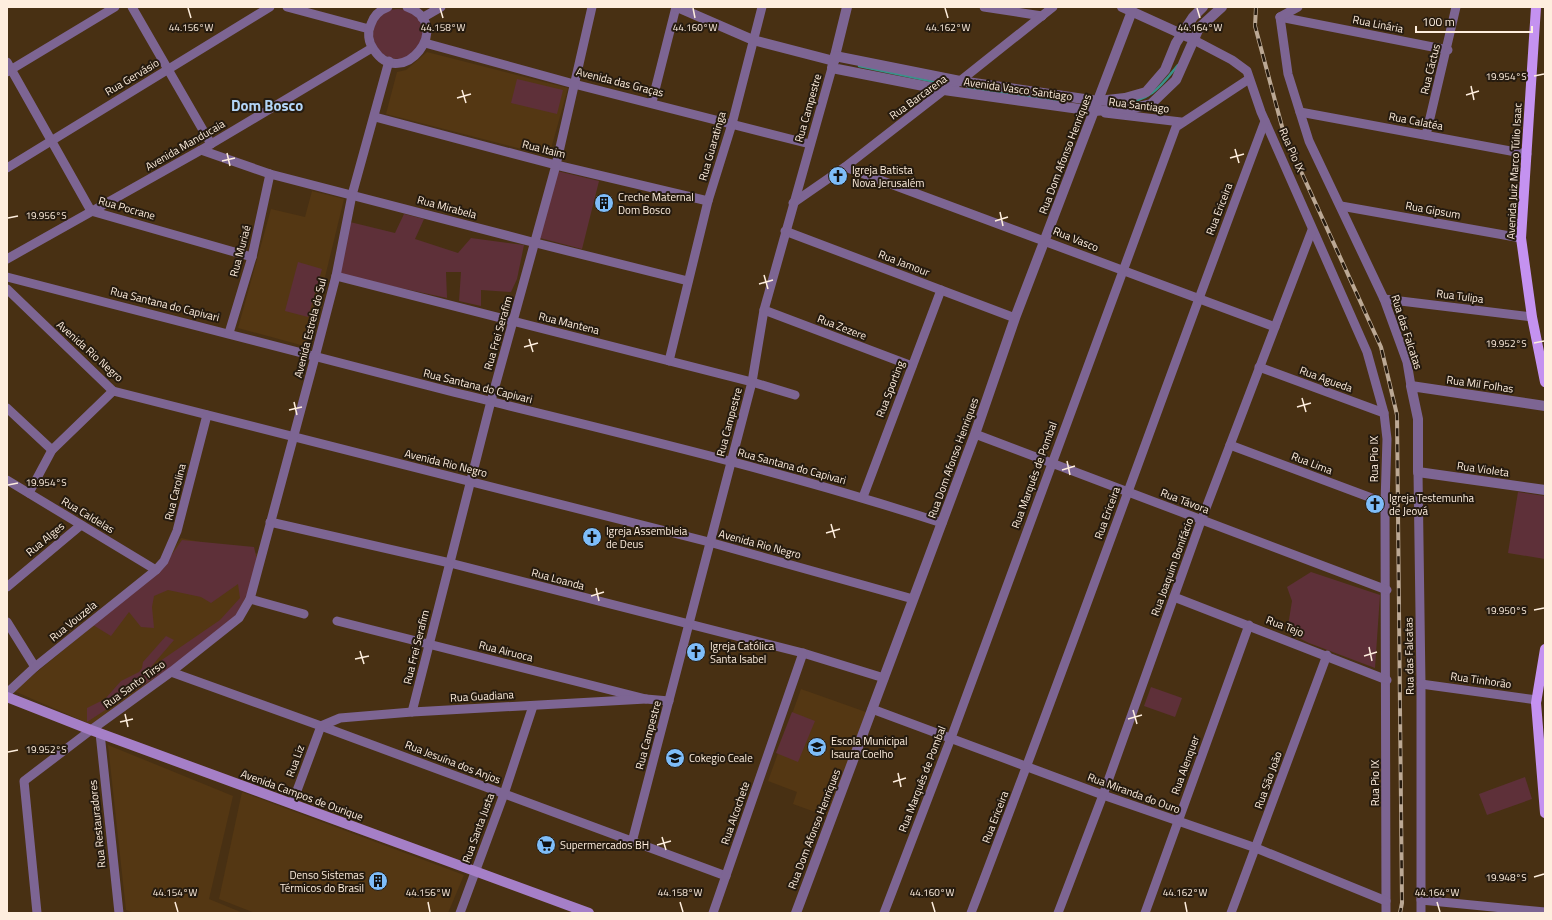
<svg xmlns="http://www.w3.org/2000/svg" width="1552" height="920" font-family="'Titillium Web',sans-serif">
<rect width="100%" height="100%" fill="#483013"/>
<g fill="#543713">
<polygon points="427,52 568,88 549,156 386,114 397,72 406,70"/>
<polygon points="312,191 344,199 308,347 238,328 271,209 305,217"/>
<polygon points="181,538 259,554 248,598 237,617 193,653 115,707 92,725 14,691 148,580 166,561"/>
<polygon points="801,689 866,712 829,817 793,804 797,792 768,781"/>
<polygon points="108,745 233,796 209,899 243,913 135,913 126,910"/>
<polygon points="242,792 464,875 448,913 255,913 219,899"/>
</g>
<g fill="#5e3039">
<circle cx="398" cy="34" r="25"/>
<polygon points="517,79 563,90 557,114 511,103"/>
<polygon points="557,171 599,181 582,249 540,238"/>
<polygon points="404,214 424,219 415,239 458,253 471,238 524,245 517,279 511,292 481,290 481,306 459,301 461,272 446,272 447,298 340,275 350,222 395,233"/>
<polygon points="298,262 322,269 308,317 285,311"/>
<polygon points="1518,492 1545,496 1545,559 1508,553"/>
<polygon points="182,540 254,547 257,560 249,591 235,617 171,667 87,722 87,708 105,699 121,681 139,672 142,668 143,662 166,636 174,640 150,668 220,620 240,598 238,584 211,603 201,597 168,590 154,596 152,607 154,628 141,627 129,612 111,636 93,625 168,560"/>
<polygon points="1311,572 1380,595 1375,668 1309,643 1287,632 1292,601 1287,587"/>
<polygon points="1151,687 1182,698 1175,717 1144,706"/>
<polygon points="792,712 815,721 798,762 776,753"/>
<polygon points="1525,777 1532,799 1487,815 1479,794"/>
</g>
<g fill="none" stroke-linecap="round" stroke-linejoin="round">
<g stroke="#39928b" stroke-width="2.5">
<polyline points="859,66 940,83"/>
<polyline points="968,88 1059,101"/>
<path d="M1120,103C1150,102 1161,86 1178,65"/>
</g>
<g stroke="#7d6593" stroke-width="9">
<polyline points="132,7 211,144"/>
<polyline points="287,7 369,29"/>
<path d="M388,7C380,10 374,15 371,24C367,32 368,42 374,50C402,92 456,24 407,7"/>
<polyline points="984,7 1042,16"/>
<polyline points="1280,17 1288,74 1309,141 1384,299 1407,362 1411,386"/>
<polyline points="1280,17 1448,50"/>
<polyline points="1280,17 1298,7"/>
<polyline points="422,18 441,7"/>
<polyline points="1194,40 1232,60 1247,71 1261,112 1367,352 1384,413 1387,439 1385,503 1386,913"/>
<polyline points="425,43 574,84 810,144"/>
<polyline points="7,62 91,211 252,257"/>
<polyline points="7,72 115,7"/>
<polyline points="652,102 676,7"/>
<polyline points="1300,112 1527,154"/>
<polyline points="1105,113 1181,122"/>
<polyline points="375,117 556,165 708,201"/>
<polyline points="1426,135 1456,7"/>
<polyline points="201,150 270,174 536,243 688,281"/>
<polyline points="845,167 1275,327"/>
<polyline points="7,168 270,7"/>
<polyline points="793,203 845,167 944,90 960,81 1053,7"/>
<polyline points="1341,206 1521,238"/>
<polyline points="785,231 1015,318"/>
<polyline points="7,259 201,150 372,48"/>
<polyline points="336,276 752,382 795,395"/>
<path d="M7,277C155,314 301,354 449,391C614,432 780,470 942,523"/>
<polyline points="7,289 113,391 709,542 913,599"/>
<polyline points="1384,299 1532,317"/>
<polyline points="764,310 912,366"/>
<polyline points="229,333 252,257 270,174"/>
<polyline points="669,361 708,201 732,124 762,7"/>
<polyline points="1259,367 1384,413"/>
<polyline points="7,408 52,450"/>
<polyline points="975,434 1387,590"/>
<polyline points="1230,445 1385,503"/>
<polyline points="1418,472 1421,684 1421,913"/>
<polyline points="7,480 156,570"/>
<polyline points="29,493 52,450 113,391"/>
<polyline points="863,497 941,290"/>
<polyline points="270,522 450,563 803,653 884,678"/>
<polyline points="7,587 81,525"/>
<polyline points="1174,597 1387,680"/>
<polyline points="250,599 304,614"/>
<polyline points="337,621 646,699 669,701"/>
<polyline points="7,622 35,667"/>
<polyline points="171,672 321,726 726,876"/>
<polyline points="1421,684 1537,700"/>
<polyline points="7,693 35,667 156,570 164,561 177,531 207,415"/>
<polyline points="872,709 1103,795 1256,848 1386,901"/>
<polyline points="412,712 491,401 556,165 592,7"/>
<polyline points="100,733 119,913"/>
<polyline points="292,804 321,726 340,718 412,712 646,699"/>
<polyline points="632,842 752,382 764,310 832,68"/>
<polyline points="1421,900 1545,912"/>
<polyline points="37,913 24,781 91,730 171,672 239,618 250,599 315,357 336,276 352,195 389,61"/>
<polyline points="460,913 504,794 533,706"/>
<polyline points="713,913 803,653"/>
<polyline points="884,913 951,738 1176,127 1249,79"/>
<path d="M971,913C1072,650 1166,384 1265,121"/>
<polyline points="1058,913 1103,795 1201,521 1312,230"/>
<polyline points="1145,913 1249,625"/>
<polyline points="1231,913 1327,655"/>
</g>
<g stroke="#7d6593" stroke-width="10">
<polyline points="677,7 753,40 834,61"/>
<polyline points="847,7 832,68 944,90 1094,111 1134,108 1151,104 1176,80 1199,28 1222,7"/>
<polyline points="1122,7 1188,37"/>
<polyline points="835,56 960,81 1098,101 1125,98 1146,92 1165,70 1176,43 1193,17 1203,7"/>
<polyline points="1545,406 1411,386 1418,419 1418,472 1545,490"/>
<polyline points="796,913 975,434 1015,318 1132,11"/>
</g>
<polyline stroke="#a57fc7" stroke-width="10" points="7,697 91,730 589,913"/>
<g stroke="#c492f0" stroke-width="10">
<polyline points="1536,7 1521,238 1532,317 1545,382"/>
<polyline points="1545,649 1536,703 1545,813"/>
</g>
<g stroke="#bca995" stroke-width="4">
<polyline id="rail" points="1256,7 1255,26 1284,134 1381,347 1397,415 1402,903 1400,913"/>
</g>
<use href="#rail" stroke="#261b0f" stroke-width="2.5" stroke-dasharray="8" stroke-linecap="butt"/>
</g>
<path fill="none" stroke="#feeede" stroke-width="1.5" d="M188,8L191,18M440,8L443,18M693,8L695,18M945,8L948,18M1197,8L1200,18M1534,76L1544,74M1471,86L1474,100M462,90L466,103M1466,95L1479,91M457,98L471,94M1235,149L1239,163M227,153L230,166M1230,158L1244,154M222,161L235,158M1000,212L1003,226M8,218L18,216M995,221L1008,217M764,275L768,289M759,284L773,280M529,339L533,352M1534,343L1544,341M524,347L538,343M1302,398L1306,412M294,402L297,415M1297,407L1311,403M289,410L302,407M1067,461L1070,475M1062,470L1075,466M8,485L18,483M831,524L835,538M826,533L840,529M596,588L599,601M591,596L604,592M1534,610L1544,608M1369,647L1372,661M360,651L364,664M1364,656L1377,652M355,659L369,656M1133,710L1137,724M125,714L128,727M1128,719L1142,715M120,722L133,719M8,752L18,750M898,773L901,787M893,782L906,778M662,837L666,850M657,845L671,841M1534,877L1544,874M175,902L178,912M428,902L430,912M680,902L683,912M932,902L935,912M1185,902L1187,912M1437,902L1440,912"/>
<defs>
<g id="church-disc" transform="scale(1)"><circle r="9.5" fill="#7ebdf9" stroke="#261b0f"/><path d="M-1.2-6h2.4v3.5h3.3v2.4h-3.3V6h-2.4V-.1h-3.3v-2.4h3.3Z" fill="#111"/></g>
<g id="building-disc" transform="scale(1)"><circle r="9.5" fill="#7ebdf9" stroke="#261b0f"/><path d="M-4-6H4V6H1V3H-1V6H-4ZM-2.5-4.3h1.7v1.8h-1.7ZM.8-4.3h1.7v1.8H.8ZM-2.5-1h1.7V.8h-1.7ZM.8-1h1.7V.8H.8Z" fill="#111"/></g>
<g id="school-disc" transform="scale(1)"><circle r="9.5" fill="#7ebdf9" stroke="#261b0f"/><path d="M0-5L7-2L0 1L-7-2ZM-4 1L0 2.5L4 1V4Q0 6-4 4Z" fill="#111"/></g>
<g id="supermarket-disc" transform="scale(1)"><circle r="9.5" fill="#7ebdf9" stroke="#261b0f"/><path d="M-6-5.5h2.5l.6 2H6L4.5 2H-2.5L-4.4-4H-6ZM-1.5 3.2a1.3 1.3 0 1 0 .1 0ZM3 3.2a1.3 1.3 0 1 0 .1 0Z" fill="#111"/></g>
</defs>
<g fill-rule="evenodd">
<use href="#church-disc" x="838" y="176"/>
<use href="#building-disc" x="604" y="203"/>
<use href="#church-disc" x="1375" y="504"/>
<use href="#church-disc" x="592" y="537"/>
<use href="#church-disc" x="696" y="652"/>
<use href="#school-disc" x="817" y="747"/>
<use href="#school-disc" x="675" y="758"/>
<use href="#supermarket-disc" x="546" y="845"/>
<use href="#building-disc" x="378" y="881"/>
</g>
<g text-anchor="middle" stroke-width="4" stroke-linejoin="round" paint-order="stroke">
<g font-size="11" fill="#feeede" stroke="#261b0f">
<text transform="translate(1378 24) rotate(11)" y="4">Rua Linária</text>
<text transform="translate(1430 69) rotate(-76)" y="4">Rua Cáctus</text>
<text transform="translate(132 77) rotate(-31)" y="4">Rua Gervásio</text>
<text transform="translate(620 82) rotate(14)" y="4">Avenida das Graças</text>
<text transform="translate(1018 89) rotate(8)" y="4">Avenida Vasco Santiago</text>
<text transform="translate(918 97) rotate(-36)" y="4">Rua Barcarena</text>
<text transform="translate(1139 105) rotate(7)" y="4">Rua Santiago</text>
<text transform="translate(808 108) rotate(-74)" y="4">Rua Campestre</text>
<text transform="translate(1416 121) rotate(11)" y="4">Rua Calatéa</text>
<text transform="translate(185 145) rotate(-30)" y="4">Avenida Manducaia</text>
<text transform="translate(712 146) rotate(-74)" y="4">Rua Guaratinga</text>
<text transform="translate(544 149) rotate(14)" y="4">Rua Itaim</text>
<text transform="translate(1292 150) rotate(66)" y="4">Rua Pio IX</text>
<text transform="translate(1065 154) rotate(-69)" y="4">Rua Dom Afonso Henriques</text>
<text transform="translate(1514 171) rotate(-87)" y="4">Avenida Juiz Marco Túlio Isaac</text>
<text transform="translate(447 207) rotate(15)" y="4">Rua Mirabela</text>
<text transform="translate(127 208) rotate(16)" y="4">Rua Pocrane</text>
<text transform="translate(1219 209) rotate(-69)" y="4">Rua Ericeira</text>
<text transform="translate(1433 210) rotate(10)" y="4">Rua Gipsum</text>
<text transform="translate(1076 239) rotate(22)" y="4">Rua Vasco</text>
<text transform="translate(240 251) rotate(-75)" y="4">Rua Muriaé</text>
<text transform="translate(904 263) rotate(21)" y="4">Rua Jamour</text>
<text transform="translate(1460 296) rotate(7)" y="4">Rua Tulipa</text>
<text transform="translate(165 304) rotate(14)" y="4">Rua Santana do Capivari</text>
<text transform="translate(569 323) rotate(14)" y="4">Rua Mantena</text>
<text transform="translate(842 327) rotate(21)" y="4">Rua Zezere</text>
<text transform="translate(310 328) rotate(-76)" y="4">Avenida Estrela do Sul</text>
<text transform="translate(1407 332) rotate(72)" y="4">Rua das Falcatas</text>
<text transform="translate(498 333) rotate(-74)" y="4">Rua Frei Serafim</text>
<text transform="translate(90 351) rotate(42)" y="4">Avenida Rio Negro</text>
<text transform="translate(1326 379) rotate(20)" y="4">Rua Agueda</text>
<text transform="translate(1480 384) rotate(8)" y="4">Rua Mil Folhas</text>
<text transform="translate(478 386) rotate(14)" y="4">Rua Santana do Capivari</text>
<text transform="translate(890 389) rotate(-69)" y="4">Rua Sporting</text>
<text transform="translate(729 422) rotate(-75)" y="4">Rua Campestre</text>
<text transform="translate(953 458) rotate(-70)" y="4">Rua Dom Afonso Henriques</text>
<text transform="translate(1374 459) rotate(-90)" y="4">Rua Pio IX</text>
<text transform="translate(446 463) rotate(14)" y="4">Avenida Rio Negro</text>
<text transform="translate(1312 463) rotate(21)" y="4">Rua Lima</text>
<text transform="translate(792 466) rotate(15)" y="4">Rua Santana do Capivari</text>
<text transform="translate(1483 469) rotate(8)" y="4">Rua Violeta</text>
<text transform="translate(1034 475) rotate(-70)" y="4">Rua Marquês de Pombal</text>
<text transform="translate(175 492) rotate(-76)" y="4">Rua Carolina</text>
<text transform="translate(1185 501) rotate(21)" y="4">Rua Távora</text>
<text transform="translate(1107 513) rotate(-70)" y="4">Rua Ericeira</text>
<text transform="translate(88 515) rotate(31)" y="4">Rua Caldelas</text>
<text transform="translate(45 539) rotate(-40)" y="4">Rua Alges</text>
<text transform="translate(760 544) rotate(15)" y="4">Avenida Rio Negro</text>
<text transform="translate(1172 567) rotate(-70)" y="4">Rua Joaquim Bonifácio</text>
<text transform="translate(558 579) rotate(15)" y="4">Rua Loanda</text>
<text transform="translate(73 621) rotate(-39)" y="4">Rua Vouzela</text>
<text transform="translate(1285 626) rotate(21)" y="4">Rua Tejo</text>
<text transform="translate(416 647) rotate(-76)" y="4">Rua Frei Serafim</text>
<text transform="translate(506 651) rotate(14)" y="4">Rua Airuoca</text>
<text transform="translate(1409 656) rotate(-91)" y="4">Rua das Falcatas</text>
<text transform="translate(1481 680) rotate(8)" y="4">Rua Tinhorão</text>
<text transform="translate(134 684) rotate(-36)" y="4">Rua Santo Tirso</text>
<text transform="translate(482 696) rotate(-3)" y="4">Rua Guadiana</text>
<text transform="translate(648 735) rotate(-75)" y="4">Rua Campestre</text>
<text transform="translate(295 761) rotate(-70)" y="4">Rua Liz</text>
<text transform="translate(453 762) rotate(21)" y="4">Rua Jesuína dos Anjos</text>
<text transform="translate(1185 765) rotate(-70)" y="4">Rua Alenquer</text>
<text transform="translate(922 779) rotate(-69)" y="4">Rua Marquês de Pombal</text>
<text transform="translate(1268 780) rotate(-70)" y="4">Rua São João</text>
<text transform="translate(1375 783) rotate(-90)" y="4">Rua Pio IX</text>
<text transform="translate(1134 793) rotate(20)" y="4">Rua Miranda do Ouro</text>
<text transform="translate(302 795) rotate(20)" y="4">Avenida Campos de Ourique</text>
<text transform="translate(735 813) rotate(-71)" y="4">Rua Alcochete</text>
<text transform="translate(995 817) rotate(-69)" y="4">Rua Ericeira</text>
<text transform="translate(97 824) rotate(-96)" y="4">Rua Restauradores</text>
<text transform="translate(478 828) rotate(-70)" y="4">Rua Santa Justa</text>
<text transform="translate(814 829) rotate(-69)" y="4">Rua Dom Afonso Henriques</text>
</g>
<g font-size="11" fill="#feeede" stroke="#261b0f" text-anchor="start">
<text x="852" y="174">Igreja Batista<tspan x="852" dy="13">Nova Jerusalém</tspan></text>
<text x="618" y="201">Creche Maternal<tspan x="618" dy="13">Dom Bosco</tspan></text>
<text x="1389" y="502">Igreja Testemunha<tspan x="1389" dy="13">de Jeová</tspan></text>
<text x="606" y="535">Igreja Assembleia<tspan x="606" dy="13">de Deus</tspan></text>
<text x="710" y="650">Igreja Católica<tspan x="710" dy="13">Santa Isabel</tspan></text>
<text x="831" y="745">Escola Municipal<tspan x="831" dy="13">Isaura Coelho</tspan></text>
<text x="689" y="762">Cokegio Ceale</text>
<text x="560" y="849">Supermercados BH</text>
<text x="364" y="879" text-anchor="end">Denso Sistemas<tspan x="364" dy="13">Térmicos do Brasil</tspan></text>
</g>
<g font-size="15" font-weight="bold" fill="#b3d5f7" stroke="#261b0f">
<text x="267" y="111">Dom Bosco</text>
</g>
</g>
<g font-size="10" text-anchor="middle" fill="#feeede" stroke="#261b0f" stroke-width="4" stroke-linejoin="round" paint-order="stroke">
<text x="191" y="31">44.156°W</text>
<text x="443" y="31">44.158°W</text>
<text x="695" y="31">44.160°W</text>
<text x="948" y="31">44.162°W</text>
<text x="1200" y="31">44.164°W</text>
<text x="1506" y="80">19.954°S</text>
<text x="46" y="219">19.956°S</text>
<text x="1506" y="347">19.952°S</text>
<text x="46" y="486">19.954°S</text>
<text x="1506" y="614">19.950°S</text>
<text x="46" y="753">19.952°S</text>
<text x="1506" y="881">19.948°S</text>
<text x="175" y="896">44.154°W</text>
<text x="428" y="896">44.156°W</text>
<text x="680" y="896">44.158°W</text>
<text x="932" y="896">44.160°W</text>
<text x="1185" y="896">44.162°W</text>
<text x="1437" y="896">44.164°W</text>
</g>
<rect width="1552" height="920" fill="none" stroke="#feeede" stroke-width="16"/>
<path d="M1416 26v6h116v-6" fill="none" stroke="#feeede" stroke-width="2"/>
<text x="1422" y="26" font-size="12" fill="#feeede" stroke="#261b0f" stroke-width="3" paint-order="stroke">100 m</text>
</svg>
